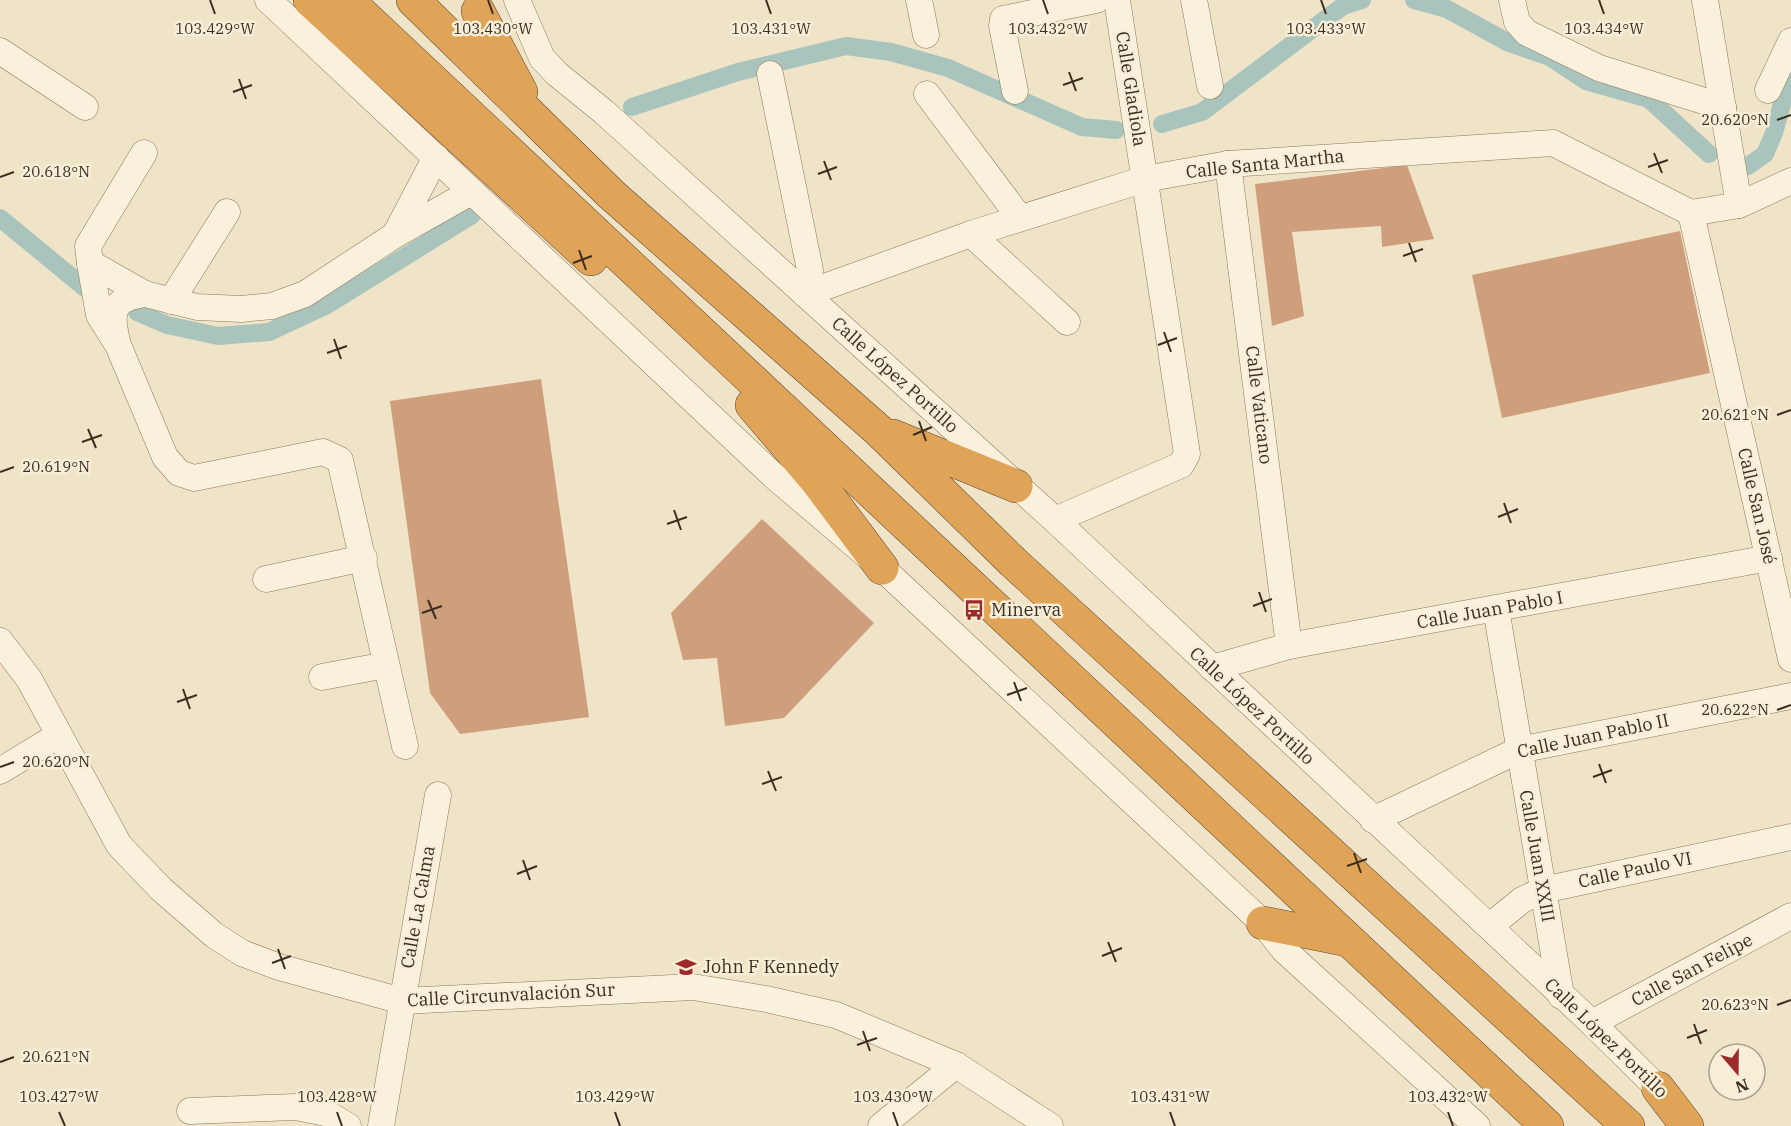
<svg xmlns="http://www.w3.org/2000/svg" width="1791" height="1126" font-family="'IBM Plex Serif',serif">
<rect width="100%" height="100%" fill="#f0e4c8"/>
<g fill="none" stroke-linecap="round" stroke-linejoin="round">
<g stroke="#a9c4bc" stroke-width="18">
<polyline points="1414,0 1447,9 1509,43 1550,57 1586,81 1649,99 1709,154"/>
<polyline points="632,107 738,72 846,46 891,52 948,68 1082,127 1116,130"/>
<polyline points="1162,124 1202,112 1343,6 1362,0"/>
<polyline points="1748,166 1765,154 1774,133 1791,71"/>
<polyline points="0,218 85,288"/>
<polyline points="137,312 167,325 218,336 269,332 327,305 472,215"/>
</g>
</g>
<g fill="#cf9f7d">
<polygon points="1407,165 1434,239 1382,247 1381,226 1292,232 1304,316 1272,326 1255,184"/>
<polygon points="1680,231 1710,373 1502,418 1472,275"/>
<polygon points="541,379 589,717 460,734 430,693 390,401"/>
<polygon points="762,519 874,623 784,718 725,726 717,658 683,660 671,613"/>
</g>
<g fill="none" stroke-linecap="round" stroke-linejoin="round">
<g stroke="#8d765c" stroke-width="27">
<g id="minor">
<polyline points="268,0 775,477 882,568 1263,923 1284,950 1477,1126"/>
<polyline points="517,0 542,58 557,74 604,112 1055,520 1592,1023 1672,1102"/>
<polyline points="919,0 926,35"/>
<polyline points="1194,0 1210,86"/>
<polyline points="1512,0 1517,22 1527,33 1599,68 1723,107"/>
<polyline points="1705,0 1739,205"/>
<polyline points="0,51 85,107"/>
<polyline points="770,74 810,270 802,291"/>
<polyline points="1768,90 1791,41"/>
<polyline points="1015,91 1002,26 1003,19 1096,0"/>
<polyline points="927,94 1020,218"/>
<polyline points="144,153 88,246 90,263 145,294 197,307 241,309 272,306 305,294 395,235 471,192"/>
<polyline points="1228,164 1289,646"/>
<polyline points="1691,213 1791,659"/>
<polyline points="1691,213 1739,205 1791,181"/>
<polyline points="971,234 1067,322"/>
<polyline points="395,235 436,157"/>
<polyline points="90,263 99,315 118,345 165,457 179,473 194,478 323,452 340,460 405,746"/>
<polyline points="805,294 971,234 1145,179 1228,164 1553,143 1691,213"/>
<polyline points="171,301 227,212"/>
<path d="M117,341C110,311 112,299 145,294"/>
<polyline points="1055,520 1181,465 1187,454 1117,0"/>
<polyline points="266,579 364,558"/>
<polyline points="1496,609 1561,996"/>
<polyline points="0,641 29,679 119,845 161,889 214,935 242,953 279,967 402,1001 693,987 766,999 836,1015 956,1065 1050,1126"/>
<polyline points="1212,668 1289,646 1769,558"/>
<polyline points="322,677 386,665"/>
<polyline points="0,771 59,735"/>
<polyline points="1373,820 1519,750 1791,696"/>
<polyline points="1490,926 1522,900 1543,890 1791,837"/>
<polyline points="1592,1023 1791,916"/>
<polyline points="190,1111 296,1107 326,1113 348,1126"/>
<polyline points="381,1126 438,795"/>
<polyline points="881,1126 956,1065"/>
</g>
</g>
<g stroke="#5b4430" stroke-width="34">
<g id="highway">
<polyline points="310,0 591,259"/>
<polyline points="347,0 1547,1126"/>
<polyline points="413,0 612,195 878,430 1013,562 1628,1126"/>
<polyline points="478,11 521,92"/>
<polyline points="752,405 817,481 882,568"/>
<polyline points="893,436 1016,486"/>
<polyline points="1263,923 1348,940"/>
<polyline points="1658,1088 1687,1126"/>
</g>
</g>
<use href="#minor" stroke="#faf1dc" stroke-width="26"/>
<use href="#highway" stroke="#e0a458" stroke-width="33"/>
</g>
<path fill="none" stroke="#3d2e20" stroke-width="2" d="M210,0L215,14M488,0L493,14M766,0L771,14M1043,0L1048,14M1321,0L1326,14M1599,0L1604,14M1069,72L1076,91M239,79L246,99M1063,85L1083,78M233,92L252,85M1777,120L1791,115M1654,153L1662,173M824,161L831,180M1648,167L1668,160M818,174L837,167M0,177L14,172M1409,243L1416,262M579,250L586,270M1403,256L1423,249M573,263L592,256M1164,332L1171,352M334,339L341,359M1158,345L1177,338M327,353L347,346M1777,415L1791,410M919,421L926,441M88,429L96,448M913,435L932,427M82,442L102,435M0,472L14,467M1504,503L1511,523M674,510L681,530M1498,517L1518,509M667,524L687,517M1259,592L1266,612M428,600L436,619M1253,606L1272,599M422,613L442,606M1014,682L1021,701M183,689L190,709M1007,695L1027,688M177,702L197,695M1777,710L1791,705M1599,764L1606,783M0,767L14,762M768,771L776,791M1593,777L1612,770M762,784L782,777M1354,853L1361,873M523,860L530,880M1347,866L1367,859M517,874L537,866M1108,942L1116,962M278,949L285,969M1102,956L1122,948M272,963L291,956M1777,1005L1791,1000M1694,1024L1701,1044M863,1031L870,1051M1687,1038L1707,1030M857,1045L877,1038M0,1062L14,1057M59,1112L65,1126M337,1112L342,1126M615,1112L620,1126M893,1112L898,1126M1170,1112L1175,1126M1448,1112L1453,1126"/>
<defs>
<g id="bus-bare" transform="scale(1.62)"><path d="M-5-6H5V4H4V6H2V4H-2V6H-4V4H-5ZM-3.5-4V0h7V-4ZM-3.5 1.2v1.5H-2V1.2ZM2 1.2v1.5H3.5V1.2Z" fill="#9e2a2b" stroke="#f7eed8" stroke-width="2.5" paint-order="stroke"/></g>
<g id="school-bare" transform="scale(1.62)"><path d="M0-5L7-2L0 1L-7-2ZM-4 1L0 2.5L4 1V4Q0 6-4 4Z" fill="#9e2a2b" stroke="#f7eed8" stroke-width="2.5" paint-order="stroke"/></g>
</defs>
<g fill-rule="evenodd">
<use href="#bus-bare" x="974" y="610"/>
<use href="#school-bare" x="686" y="967"/>
</g>
<g text-anchor="middle" stroke-width="5" stroke-linejoin="round" paint-order="stroke">
<g font-size="18" fill="#3d2e20" stroke="#f7eed8">
<text transform="translate(1131 89) rotate(81)" y="6">Calle Gladiola</text>
<text transform="translate(1265 164) rotate(-6)" y="6">Calle Santa Martha</text>
<text transform="translate(895 375) rotate(42)" y="6">Calle López Portillo</text>
<text transform="translate(1259 405) rotate(83)" y="6">Calle Vaticano</text>
<text transform="translate(1757 506) rotate(77)" y="6">Calle San José</text>
<text transform="translate(1490 610) rotate(-10)" y="6">Calle Juan Pablo I</text>
<text transform="translate(1252 706) rotate(43)" y="6">Calle López Portillo</text>
<text transform="translate(1593 736) rotate(-12)" y="6">Calle Juan Pablo II</text>
<text transform="translate(1537 856) rotate(80)" y="6">Calle Juan XXIII</text>
<text transform="translate(1635 870) rotate(-12)" y="6">Calle Paulo VI</text>
<text transform="translate(418 907) rotate(-80)" y="6">Calle La Calma</text>
<text transform="translate(1692 970) rotate(-28)" y="6">Calle San Felipe</text>
<text transform="translate(511 995) rotate(-3)" y="6">Calle Circunvalación Sur</text>
<text transform="translate(1606 1038) rotate(44)" y="6">Calle López Portillo</text>
</g>
<g font-size="18" fill="#3d2e20" stroke="#f7eed8" text-anchor="start">
<text x="991" y="616">Minerva</text>
<text x="703" y="973">John F Kennedy</text>
</g>
</g>
<g font-size="15" text-anchor="middle" fill="#3d2e20" stroke="#f7eed8" stroke-width="5" stroke-linejoin="round" paint-order="stroke">
<text x="215" y="34">103.429°W</text>
<text x="493" y="34">103.430°W</text>
<text x="771" y="34">103.431°W</text>
<text x="1048" y="34">103.432°W</text>
<text x="1326" y="34">103.433°W</text>
<text x="1604" y="34">103.434°W</text>
<text x="1735" y="125">20.620°N</text>
<text x="56" y="177">20.618°N</text>
<text x="1735" y="420">20.621°N</text>
<text x="56" y="472">20.619°N</text>
<text x="1735" y="715">20.622°N</text>
<text x="56" y="767">20.620°N</text>
<text x="1735" y="1010">20.623°N</text>
<text x="56" y="1062">20.621°N</text>
<text x="59" y="1102">103.427°W</text>
<text x="337" y="1102">103.428°W</text>
<text x="615" y="1102">103.429°W</text>
<text x="893" y="1102">103.430°W</text>
<text x="1170" y="1102">103.431°W</text>
<text x="1448" y="1102">103.432°W</text>
</g>
<g transform="translate(1737 1072) rotate(160)"><circle r="28" fill="#f7eed8" stroke="#ada18e" stroke-width="1.5"/>
<path d="M0-4.5L10 22L0 15L-10 22Z" fill="#9e2a2b"/>
<text y="-9" font-size="16" font-weight="bold" text-anchor="middle" fill="#3d2e20">N</text>
</g>
</svg>
